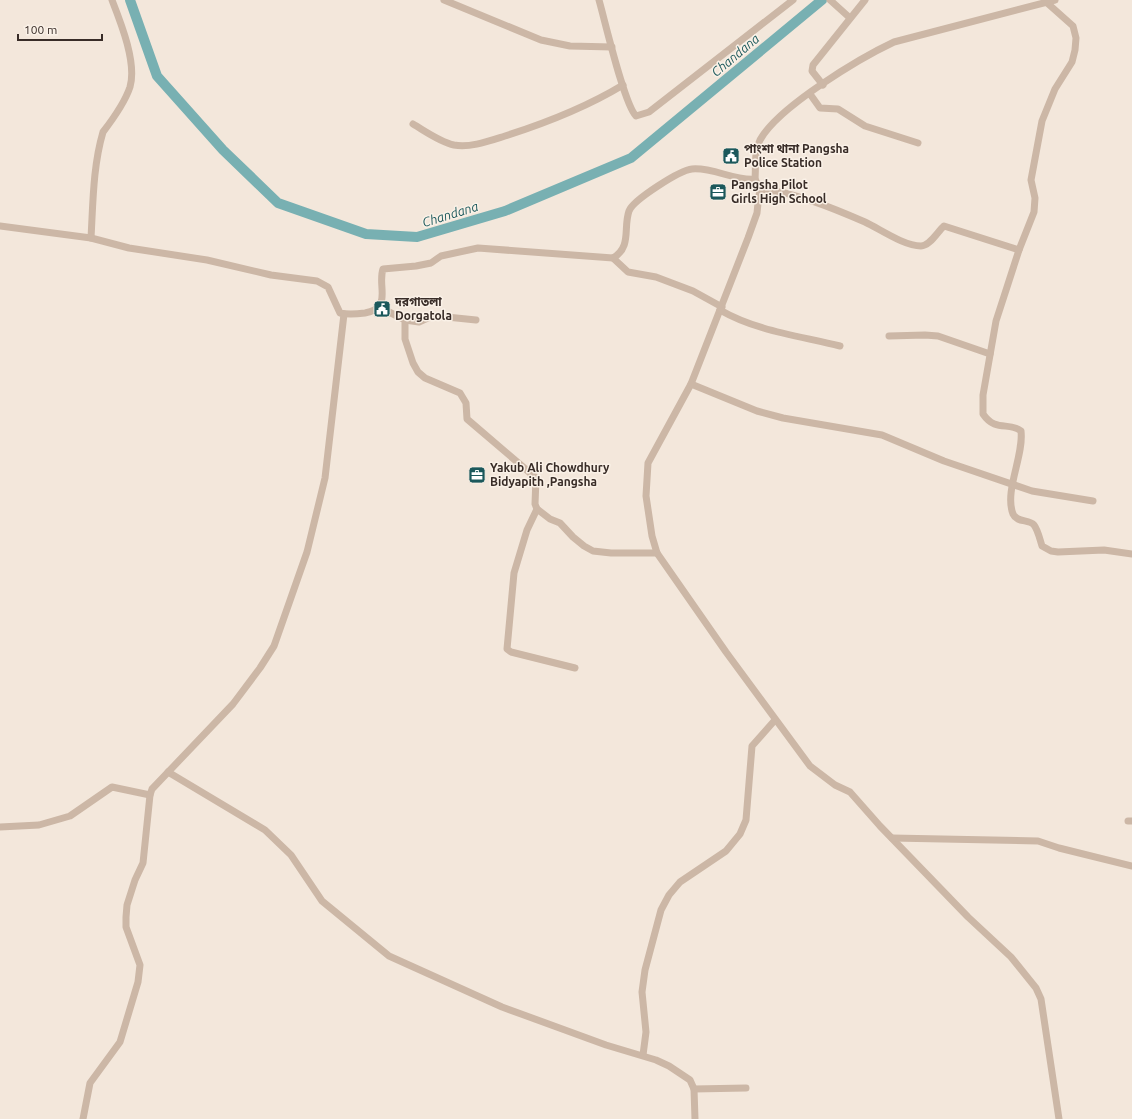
<svg xmlns="http://www.w3.org/2000/svg" width="1132" height="1119" font-family="Ubuntu,'Noto Sans Bengali',sans-serif">
<rect width="100%" height="100%" fill="#f3e7db"/>
<g fill="none" stroke-linecap="round" stroke-linejoin="round">
<polyline stroke="#78b0b2" stroke-width="10" points="130,0 157,76 223,150 278,203 366,234 417,237 505,211 631,158 822,0"/>
<g stroke="#ccb7a6" stroke-width="7">
<polyline points="444,0 541,40 570,46 612,47"/>
<path d="M599,0C605,21 624,104 636,116L649,112L793,0"/>
<polyline points="830,0 850,18"/>
<path d="M1046,2L1073,26L1076,38L1075,50L1072,62L1055,89L1042,121L1031,180L1035,198L1034,212L1019,250L996,321L983,395V414C996,433 1009,421 1021,431C1024,456 1004,491 1013,514C1017,523 1029,519 1034,525C1038,530 1040,540 1042,546L1051,551L1058,552L1104,550L1132,554"/>
<polyline points="823,85 812,71 813,65 865,0"/>
<polyline points="810,94 820,108 838,109 865,126 918,143"/>
<path d="M413,124C425,131 440,142 454,145C470,148 489,141 505,136C546,123 585,108 623,85"/>
<polyline points="755,179 760,189 758,203 757,213 748,238 691,384 648,463 646,496 652,536 657,553 726,652 810,766 835,785 850,792 880,826 968,917 1011,957 1036,988 1041,999 1059,1119"/>
<path d="M760,189C792,191 835,209 865,222C880,229 904,246 921,246C930,246 938,231 944,226L1019,250"/>
<path d="M0,226L91,238L129,248L207,260L271,275L317,281L328,287L340,313C349,315 357,314 365,313C393,308 377,286 383,269L416,266L431,263L441,256L478,248L613,258C632,247 623,228 629,211C633,200 680,170 692,169C713,167 734,181 755,179C756,166 754,152 760,140C778,107 860,58 894,42L1055,0"/>
<path d="M91,238C93,203 93,166 103,132C113,119 125,102 130,87C137,63 121,23 112,0"/>
<polyline points="613,258 628,272 656,277 693,291 722,307"/>
<polyline points="379,307 405,320 405,339 413,363 418,372 425,378 460,393 466,403 467,419 536,478 535,504 537,509 550,519 560,523 573,537 584,546 593,551 611,553 657,553"/>
<path d="M720,310C756,331 800,336 840,346"/>
<polyline points="405,320 419,322 430,317 437,316 476,320"/>
<polyline points="889,336 925,335 938,336 990,354"/>
<polyline points="691,384 757,411 783,418 882,435 944,461 1032,491 1093,501"/>
<polyline points="537,509 527,530 514,573 507,649 511,652 575,668"/>
<polyline points="168,772 265,830 291,855 322,901 389,956 502,1007 606,1045 656,1060 669,1066 690,1080 694,1089 695,1119"/>
<polyline points="1128,821 1132,821"/>
<polyline points="0,827 39,825 70,816 112,787 150,795"/>
<polyline points="892,838 1038,841 1059,848 1132,866"/>
<polyline points="643,1055 646,1032 642,992 645,970 661,910 669,895 680,882 726,851 740,834 746,820 752,746 775,720"/>
<polyline points="694,1089 746,1088"/>
<polyline points="83,1119 90,1083 120,1042 138,982 140,965 126,927 126,917 127,905 135,880 143,863 150,795 152,789 233,704 260,668 274,646 307,552 325,478 344,314"/>
</g>
</g>
<defs>
<g id="civic-square" transform="scale(0.9)"><rect x="-9" y="-9" width="18" height="18" rx="4" fill="#1b585b" stroke="#faf1e7"/><path d="M-.6-6.5H3V-4.5H.6V-3L4-1V1h2V6H-6V1h2V-1L-.6-3ZM-1.2 2.5V6h2.4V2.5Z" fill="#fff"/></g>
<g id="office-square" transform="scale(0.9)"><rect x="-9" y="-9" width="18" height="18" rx="4" fill="#1b585b" stroke="#faf1e7"/><path d="M-6-3h4V-5.5h4V-3h4V5H-6ZM-1-4.5V-3h2v-1.5ZM-6 0V1H6V0Z" fill="#fff"/></g>
</defs>
<g fill-rule="evenodd">
<use href="#civic-square" x="731" y="156"/>
<use href="#office-square" x="718" y="192"/>
<use href="#civic-square" x="382" y="309"/>
<use href="#office-square" x="477" y="475"/>
</g>
<g text-anchor="middle" stroke-width="3" stroke-linejoin="round" paint-order="stroke">
<g font-size="12" font-weight="bold" fill="#382c27" stroke="#faf1e7" text-anchor="start">
<text x="744" y="153">পাংশা থানা Pangsha<tspan x="744" dy="14">Police Station</tspan></text>
<text x="731" y="189">Pangsha Pilot<tspan x="731" dy="14">Girls High School</tspan></text>
<text x="395" y="306">দরগাতলা<tspan x="395" dy="14">Dorgatola</tspan></text>
<text x="490" y="472">Yakub Ali Chowdhury<tspan x="490" dy="14">Bidyapith ,Pangsha</tspan></text>
</g>
<g font-size="13" font-style="italic" fill="#1b585b" stroke="#faf1e7">
<text transform="translate(735 55) rotate(-40)" y="5">Chandana</text>
<text transform="translate(450 214) rotate(-17)" y="5">Chandana</text>
</g>
</g>
<path d="M18 34v6h84v-6" fill="none" stroke="#382c27" stroke-width="2"/>
<text x="24" y="34" font-size="12" fill="#382c27" stroke="#faf1e7" stroke-width="3" paint-order="stroke">100 m</text>
</svg>
